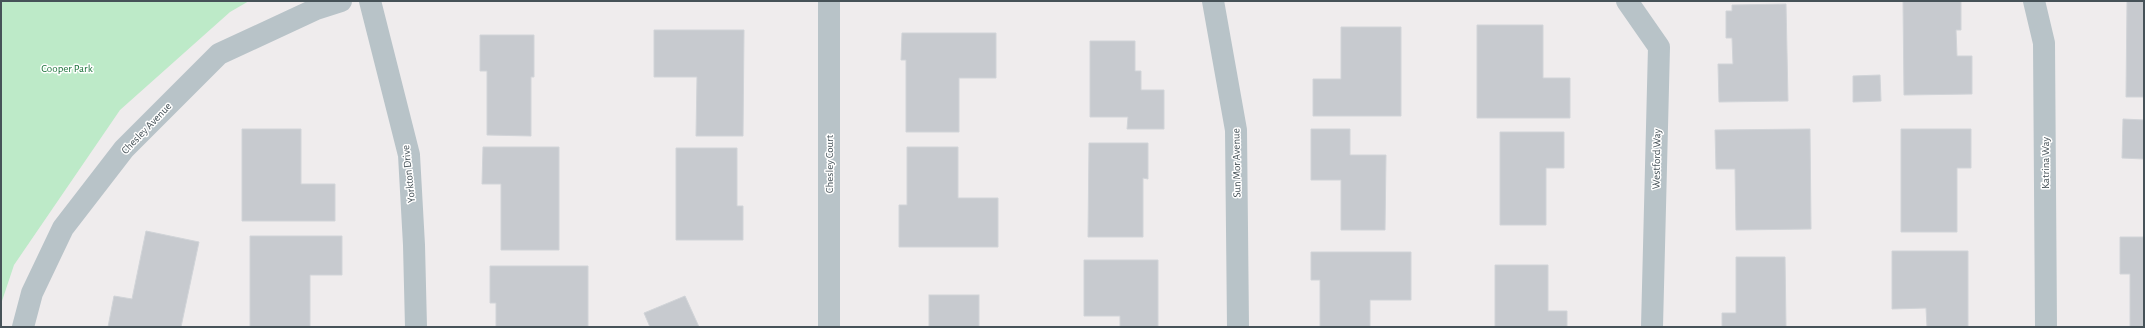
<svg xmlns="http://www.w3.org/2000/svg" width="2145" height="328" font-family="'Alegreya Sans',sans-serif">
<rect width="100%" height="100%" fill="#efeced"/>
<polygon fill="#bdeac8" points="1,1 249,1 230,12 120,110 14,265 1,304"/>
<g fill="#c7cacf" stroke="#d1d4d8">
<polygon points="1903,1 1961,1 1961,30 1956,30 1957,56 1972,56 1972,94 1904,95"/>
<polygon points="2127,1 2144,1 2144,97 2126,97"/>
<polygon points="1786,4 1788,101 1719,102 1718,64 1733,64 1732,38 1726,38 1726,11 1732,11 1732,5"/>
<polygon points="1477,25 1543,25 1543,78 1570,78 1570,118 1477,118"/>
<polygon points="1341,27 1401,27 1401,116 1313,116 1313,79 1341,79"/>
<polygon points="654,30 744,30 743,136 696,136 697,77 654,77"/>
<polygon points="902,33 996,33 996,78 959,78 959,132 906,132 906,60 901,60"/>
<polygon points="480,35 534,35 534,77 531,77 531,136 487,135 487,71 480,71"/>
<polygon points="1090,41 1135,41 1135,71 1141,71 1141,90 1164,90 1164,129 1127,129 1128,117 1090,117"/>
<polygon points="1880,75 1881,101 1853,102 1853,76"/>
<polygon points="2123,119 2144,120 2144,159 2122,158"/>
<polygon points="242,129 301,129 301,184 335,184 335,221 242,221"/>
<polygon points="1311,129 1350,129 1350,155 1386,155 1385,230 1341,230 1341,180 1311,180"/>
<polygon points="1810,129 1811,229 1736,230 1735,169 1716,169 1715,130"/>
<polygon points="1901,129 1971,129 1971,168 1957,168 1957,232 1901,232"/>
<polygon points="1500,132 1564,132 1564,168 1546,168 1546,225 1500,225"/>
<polygon points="1089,143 1148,143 1148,179 1143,178 1143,237 1088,237"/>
<polygon points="483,147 559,147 559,250 501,250 501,184 482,184"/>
<polygon points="907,147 958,147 958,198 998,198 998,247 899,247 899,205 907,205"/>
<polygon points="676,148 737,148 737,206 743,206 743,240 676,240"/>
<polygon points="146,231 199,242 181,327 108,327 114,296 132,299"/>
<polygon points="250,236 342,236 342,275 310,275 310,327 250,327"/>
<polygon points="2120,237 2144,237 2144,327 2130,327 2130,274 2120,274"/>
<polygon points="1892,251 1968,251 1968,327 1927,327 1926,308 1892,309"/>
<polygon points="1311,252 1411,252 1411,300 1370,300 1370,327 1320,327 1320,280 1311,280"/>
<polygon points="1736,257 1785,257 1786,327 1722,327 1722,313 1736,313"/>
<polygon points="1084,260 1158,260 1158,327 1120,327 1120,316 1084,316"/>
<polygon points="1495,265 1548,265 1548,311 1567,311 1567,327 1495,327"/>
<polygon points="490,266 588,266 588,327 496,327 496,303 490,303"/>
<rect x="929" y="295" width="50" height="32"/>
<polygon points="685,296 699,327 650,327 644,313"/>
</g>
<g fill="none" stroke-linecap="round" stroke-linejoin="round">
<g stroke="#b8c3c8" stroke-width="22">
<polyline points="370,1 409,155 414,245 416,327"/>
<polyline points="829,1 829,327"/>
<polyline points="1213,1 1236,130 1238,327"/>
<polyline points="1627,1 1659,47 1652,327"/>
<polyline points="2034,1 2044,43 2046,327"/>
<polyline points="23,327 32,293 63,228 124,149 219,54 316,9 341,1"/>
</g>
</g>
<g text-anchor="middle" stroke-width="3" stroke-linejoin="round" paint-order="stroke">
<g font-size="11" fill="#1d733b" stroke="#fff">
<text x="67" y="72">Cooper Park</text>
</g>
<g font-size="11" fill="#465258" stroke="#fff">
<text transform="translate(146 128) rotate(-46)" y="4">Chesley Avenue</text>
<text transform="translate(1656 159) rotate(-89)" y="4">Westford Way</text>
<text transform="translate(1236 163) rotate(-91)" y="4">Sun Mor Avenue</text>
<text transform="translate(2045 163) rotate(-90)" y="4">Katrina Way</text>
<text transform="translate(829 164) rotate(-90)" y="4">Chesley Court</text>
<text transform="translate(408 174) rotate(-96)" y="4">Yorkton Drive</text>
</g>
</g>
<rect width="2145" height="328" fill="none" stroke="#465258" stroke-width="4"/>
</svg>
